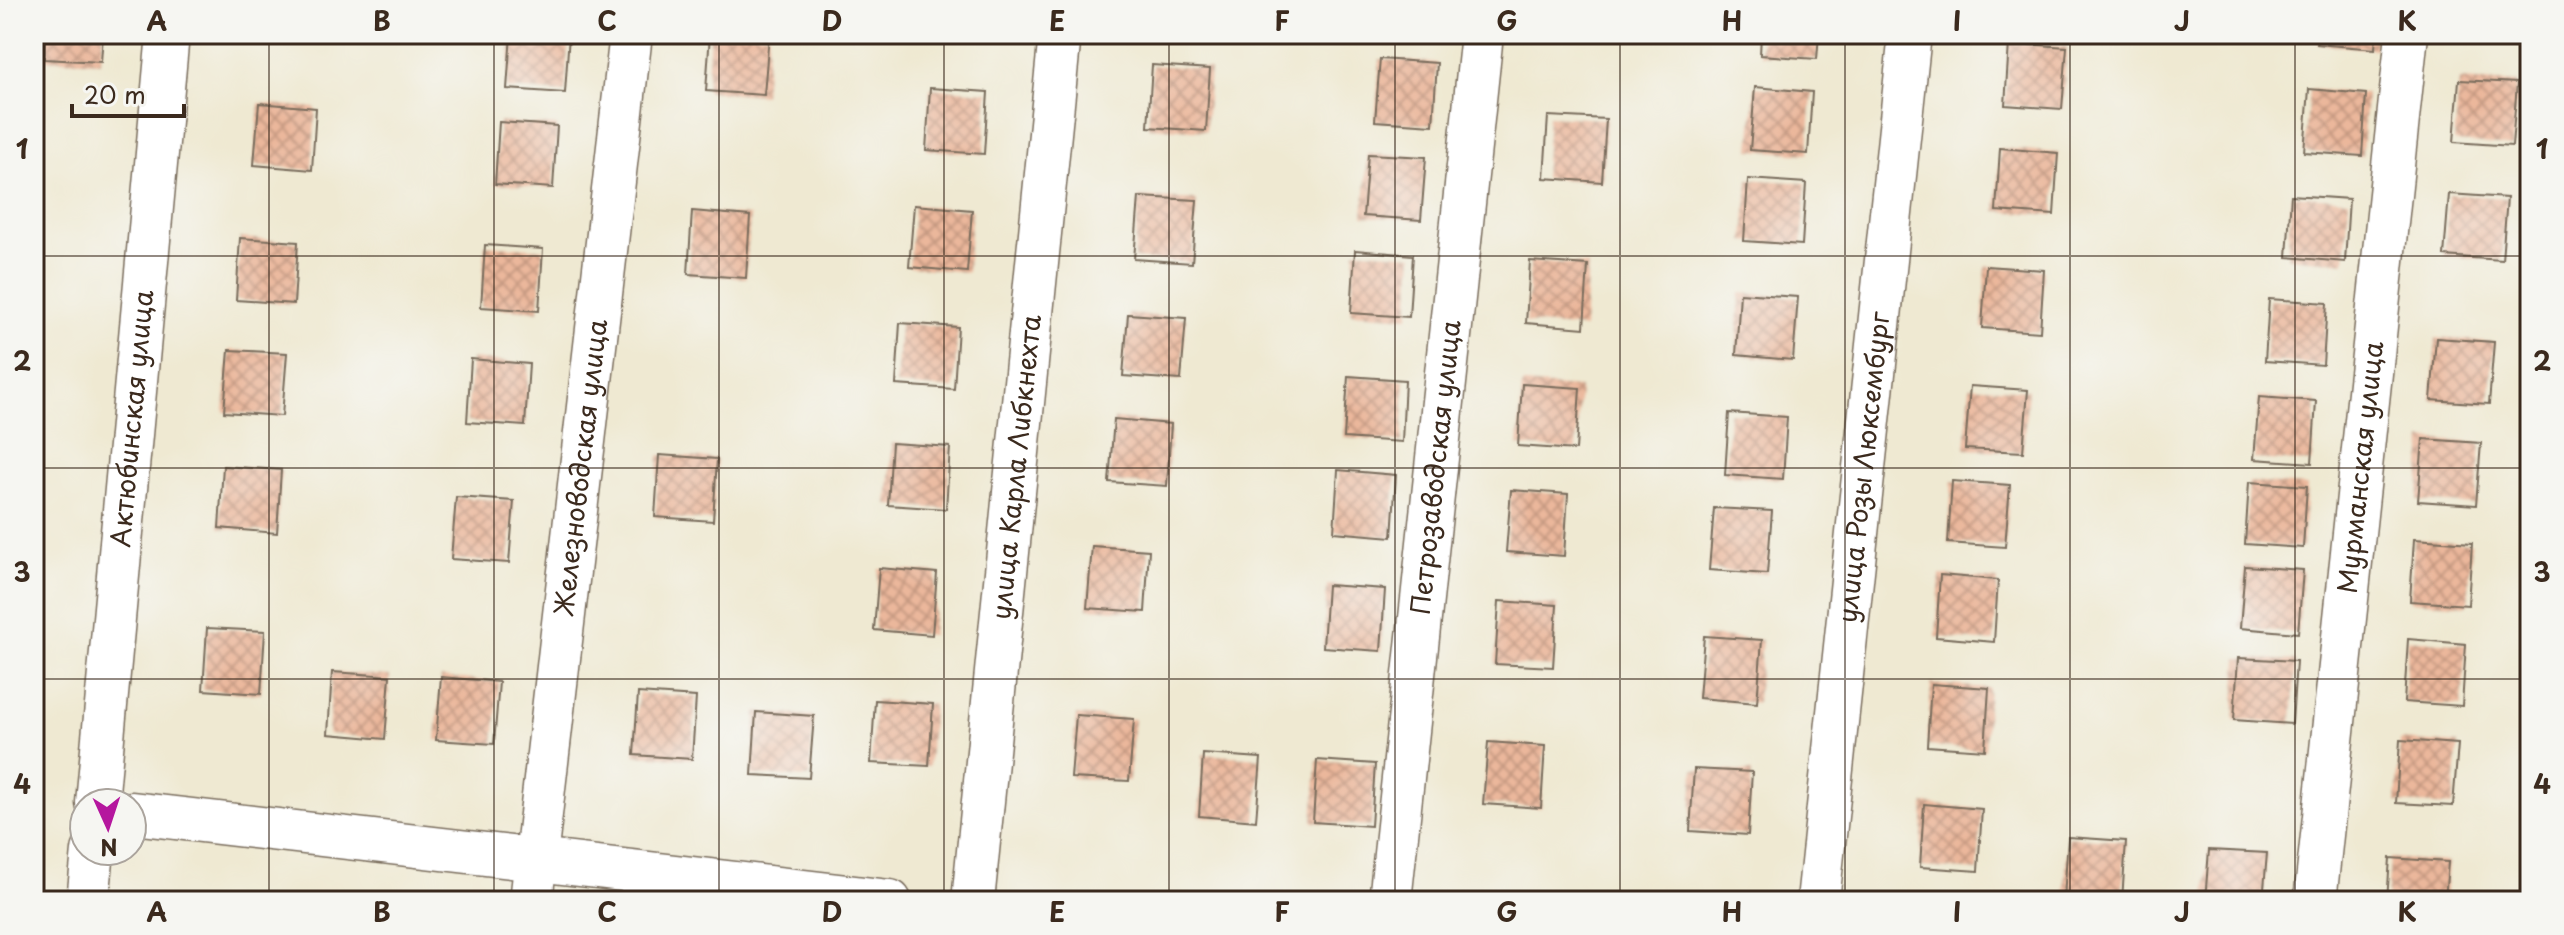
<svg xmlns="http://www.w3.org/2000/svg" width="2564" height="935" font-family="'Playpen Sans',sans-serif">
<defs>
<pattern id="building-cross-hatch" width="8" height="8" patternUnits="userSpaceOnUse" patternTransform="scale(2)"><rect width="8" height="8" fill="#ebb79b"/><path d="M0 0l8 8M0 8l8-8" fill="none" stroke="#c0957e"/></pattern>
</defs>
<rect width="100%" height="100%" fill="#f6f6f2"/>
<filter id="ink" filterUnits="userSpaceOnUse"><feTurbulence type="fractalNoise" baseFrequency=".0125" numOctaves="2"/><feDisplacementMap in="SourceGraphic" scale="16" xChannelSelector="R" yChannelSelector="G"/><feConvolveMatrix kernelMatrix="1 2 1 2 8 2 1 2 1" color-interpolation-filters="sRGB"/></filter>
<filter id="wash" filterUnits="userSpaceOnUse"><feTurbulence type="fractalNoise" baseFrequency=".006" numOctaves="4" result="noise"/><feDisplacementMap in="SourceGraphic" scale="32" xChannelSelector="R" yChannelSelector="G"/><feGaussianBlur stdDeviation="1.8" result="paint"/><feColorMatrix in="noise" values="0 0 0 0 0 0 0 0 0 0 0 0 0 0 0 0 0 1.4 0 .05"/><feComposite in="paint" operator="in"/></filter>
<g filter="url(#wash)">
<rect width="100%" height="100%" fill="#efe9d2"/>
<g id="blocks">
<g fill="url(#building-cross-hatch)">
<polygon points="45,34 103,34 101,62 44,59"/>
<polygon points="511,34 569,34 565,93 507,89"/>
<polygon points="710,34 769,34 764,95 706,91"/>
<polygon points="1761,34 1819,34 1817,59 1760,55"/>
<polygon points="2318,34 2376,34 2375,49 2317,44"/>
<polygon points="2009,43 2067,47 2062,109 2005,105"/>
<polygon points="1380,59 1437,63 1433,125 1375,121"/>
<polygon points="1152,65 1210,69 1206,131 1148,127"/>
<polygon points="2459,80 2517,83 2512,146 2454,142"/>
<polygon points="1755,87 1812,92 1808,154 1750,150"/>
<polygon points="930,88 988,92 984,154 926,150"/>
<polygon points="2309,89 2366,94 2362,156 2304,152"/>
<polygon points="259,103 316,108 312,170 254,165"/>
<polygon points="1548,116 1606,119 1602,182 1544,178"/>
<polygon points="499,122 557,126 553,188 495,184"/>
<polygon points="2000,148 2058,153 2054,215 1996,211"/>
<polygon points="1368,154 1426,157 1421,220 1363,216"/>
<polygon points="1748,179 1806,183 1802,245 1744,241"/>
<polygon points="2449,194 2507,198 2502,260 2444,256"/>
<polygon points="2291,195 2349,199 2345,262 2287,257"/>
<polygon points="1139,197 1197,200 1192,263 1134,259"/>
<polygon points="914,205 972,210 967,272 909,267"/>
<polygon points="692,211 750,216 746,278 688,274"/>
<polygon points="240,238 298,242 294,304 236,300"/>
<polygon points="485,245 543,249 539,311 481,307"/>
<polygon points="1355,250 1413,255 1409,317 1351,313"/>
<polygon points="1530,261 1588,265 1584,328 1526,323"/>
<polygon points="1986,266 2044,270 2040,332 1982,328"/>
<polygon points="1740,293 1798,297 1793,360 1736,355"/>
<polygon points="2269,299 2327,303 2323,365 2265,361"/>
<polygon points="1128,314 1186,318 1181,380 1123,376"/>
<polygon points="900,323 958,327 954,389 896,385"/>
<polygon points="2436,338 2494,342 2489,404 2431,400"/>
<polygon points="229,350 287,353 282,416 224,412"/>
<polygon points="471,359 529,364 525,426 467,422"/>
<polygon points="1348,376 1405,380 1402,442 1344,438"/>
<polygon points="1522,384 1580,388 1576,450 1518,446"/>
<polygon points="1970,386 2028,390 2023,452 1965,449"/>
<polygon points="2259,397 2316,401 2312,463 2254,459"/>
<polygon points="1729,413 1787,417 1783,479 1725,475"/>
<polygon points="1114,419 1171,424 1167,486 1109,482"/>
<polygon points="2423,439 2481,443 2476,505 2418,501"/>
<polygon points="892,443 950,447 946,509 888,505"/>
<polygon points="659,455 717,459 713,521 655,517"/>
<polygon points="223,466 281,470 277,533 219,528"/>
<polygon points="1338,470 1396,475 1392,537 1334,532"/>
<polygon points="1952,481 2010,485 2005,547 1948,543"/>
<polygon points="2249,482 2307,486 2303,548 2245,544"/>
<polygon points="1511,490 1568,494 1564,556 1506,552"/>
<polygon points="456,497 514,501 509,563 451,559"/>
<polygon points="1714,508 1772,511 1767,574 1709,570"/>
<polygon points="2414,539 2472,543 2468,605 2410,601"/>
<polygon points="1092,546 1149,550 1145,612 1087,608"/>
<polygon points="2245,566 2303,570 2298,633 2240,628"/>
<polygon points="879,568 937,573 932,635 874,630"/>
<polygon points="1940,575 1998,580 1994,642 1936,637"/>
<polygon points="1327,585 1385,589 1381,651 1323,647"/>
<polygon points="1499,601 1557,605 1553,667 1495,664"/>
<polygon points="207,628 265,631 261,694 203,690"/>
<polygon points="1704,636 1762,640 1757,703 1699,698"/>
<polygon points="2408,639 2466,644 2462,706 2404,702"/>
<polygon points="2238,658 2296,661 2292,724 2234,720"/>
<polygon points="332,672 390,676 385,739 328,734"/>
<polygon points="441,677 499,682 494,744 436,740"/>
<polygon points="1931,684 1989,688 1985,750 1927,746"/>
<polygon points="638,693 696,697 692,759 634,755"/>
<polygon points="875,700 933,704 929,766 871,763"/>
<polygon points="756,712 814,716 809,778 752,775"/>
<polygon points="1076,715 1134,719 1129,781 1071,778"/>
<polygon points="2400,740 2458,744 2453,806 2396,803"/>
<polygon points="1488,742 1545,746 1541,808 1483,804"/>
<polygon points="1203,754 1261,758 1256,821 1199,816"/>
<polygon points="1317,760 1375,764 1371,826 1313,822"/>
<polygon points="1694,769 1752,772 1748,835 1690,831"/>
<polygon points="1924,804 1982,809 1978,871 1920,867"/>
<polygon points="2068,837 2126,841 2122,901 2064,899"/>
<polygon points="2209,850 2267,853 2263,901 2205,901"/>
<polygon points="2390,858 2448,862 2445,901 2387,901"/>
</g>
</g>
</g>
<g filter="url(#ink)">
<use href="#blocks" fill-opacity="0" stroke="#7a6d5d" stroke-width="2"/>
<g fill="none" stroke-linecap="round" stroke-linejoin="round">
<g stroke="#7a6d5d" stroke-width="45">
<g id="street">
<path id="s1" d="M97,803L168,34"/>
<polyline points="132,813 890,901"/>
<polyline points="88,901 93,851"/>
<path id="s2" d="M531,901L631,34"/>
<path id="s3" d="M973,901L1060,34"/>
<path id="s4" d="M1390,901L1482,34"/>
<path id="s5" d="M1818,901L1910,34"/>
<path id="s6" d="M2315,901L2407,34"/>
</g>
</g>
<use href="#street" stroke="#fff" stroke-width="42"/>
</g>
</g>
<path fill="none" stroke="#3b2a1e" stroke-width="2" stroke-opacity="0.55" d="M269,34V901M494,34V901M719,34V901M944,34V901M1169,34V901M1395,34V901M1620,34V901M1845,34V901M2070,34V901M2295,34V901M34,256H2530M34,468H2530M34,679H2530"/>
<g text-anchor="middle" stroke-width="8" stroke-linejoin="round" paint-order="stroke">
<g font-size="26" fill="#3b2a1e" stroke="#f6f6f2">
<text dy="9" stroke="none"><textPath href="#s1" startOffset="386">Актюбинская улица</textPath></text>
<text dy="9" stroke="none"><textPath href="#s2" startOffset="436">Железноводская улица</textPath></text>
<text dy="9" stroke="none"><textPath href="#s3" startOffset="436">улица Карла Либкнехта</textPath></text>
<text dy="9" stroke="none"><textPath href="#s6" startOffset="436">Мурманская улица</textPath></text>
<text dy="9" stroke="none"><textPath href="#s4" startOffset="436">Петрозаводская улица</textPath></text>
<text dy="9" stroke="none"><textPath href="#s5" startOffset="436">улица Розы Люксембург</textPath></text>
</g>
</g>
<rect width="2564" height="935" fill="none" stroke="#f6f6f2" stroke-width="88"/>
<g transform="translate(108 827) rotate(177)"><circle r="38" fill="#f6f6f2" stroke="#aba49d" stroke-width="2"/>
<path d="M0-6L14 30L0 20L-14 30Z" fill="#b5179e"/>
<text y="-12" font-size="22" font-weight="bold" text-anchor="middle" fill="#3b2a1e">N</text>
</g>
<path d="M72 104v12h112v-12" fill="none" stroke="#3b2a1e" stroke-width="4"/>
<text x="84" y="104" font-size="24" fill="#3b2a1e" stroke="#f6f6f2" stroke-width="6" paint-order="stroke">20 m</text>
<rect x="44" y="44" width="2476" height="847" fill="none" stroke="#3b2a1e" stroke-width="3"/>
<g font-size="26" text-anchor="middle" font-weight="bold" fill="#3b2a1e">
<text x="157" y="31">A</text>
<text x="382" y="31">B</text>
<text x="607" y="31">C</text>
<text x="832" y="31">D</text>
<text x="1057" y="31">E</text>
<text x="1282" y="31">F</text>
<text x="1507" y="31">G</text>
<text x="1732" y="31">H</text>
<text x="1957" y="31">I</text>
<text x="2182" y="31">J</text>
<text x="2407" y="31">K</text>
<text x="22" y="159">1</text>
<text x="2542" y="159">1</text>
<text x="22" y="371">2</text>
<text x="2542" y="371">2</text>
<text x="22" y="582">3</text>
<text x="2542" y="582">3</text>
<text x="22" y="794">4</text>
<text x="2542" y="794">4</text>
<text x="157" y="922">A</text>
<text x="382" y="922">B</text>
<text x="607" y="922">C</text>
<text x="832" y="922">D</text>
<text x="1057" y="922">E</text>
<text x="1282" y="922">F</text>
<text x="1507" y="922">G</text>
<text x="1732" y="922">H</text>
<text x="1957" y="922">I</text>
<text x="2182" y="922">J</text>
<text x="2407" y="922">K</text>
</g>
</svg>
